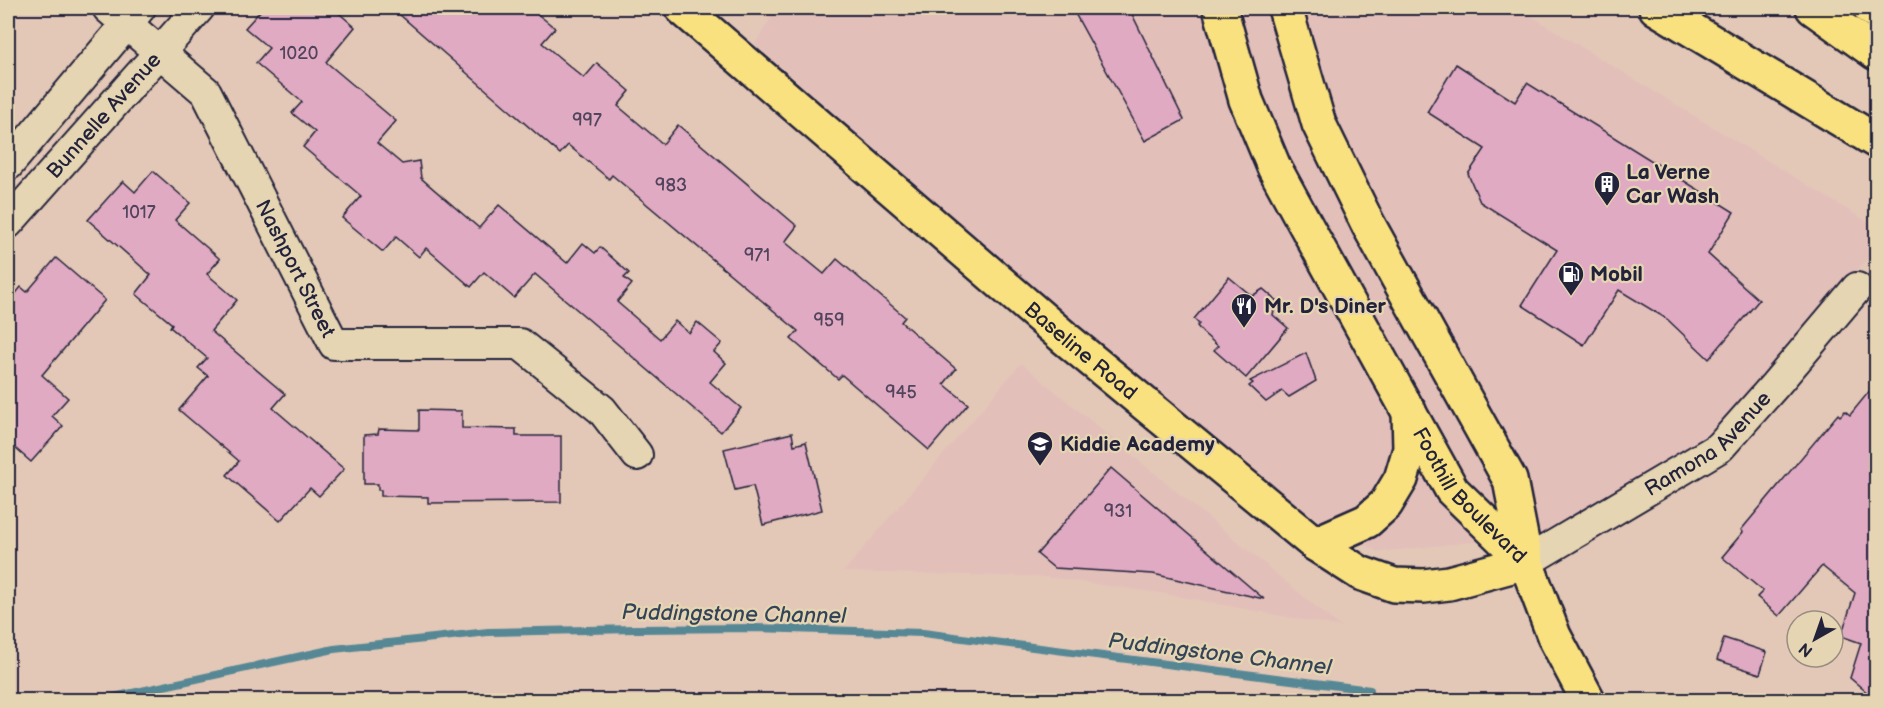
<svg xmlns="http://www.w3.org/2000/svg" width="1884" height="708" font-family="'Balsamiq Sans',sans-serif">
<rect width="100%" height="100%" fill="#e4c8b7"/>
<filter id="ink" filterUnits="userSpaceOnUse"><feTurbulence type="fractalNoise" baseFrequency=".0167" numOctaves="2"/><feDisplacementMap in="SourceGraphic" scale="12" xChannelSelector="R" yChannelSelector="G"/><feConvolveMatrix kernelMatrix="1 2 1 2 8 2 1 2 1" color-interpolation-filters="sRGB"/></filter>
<g filter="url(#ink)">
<g fill="#e3bfba">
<polygon points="777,8 1518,8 1876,227 1876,249 1710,439 1539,535 1378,552 1260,487 755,44"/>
<polygon points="1021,363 1341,627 1159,593 1045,577 843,572"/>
</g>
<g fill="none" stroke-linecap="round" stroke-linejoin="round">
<polyline stroke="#568794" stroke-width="8" points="100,700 334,649 488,632 636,629 755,628 923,633 1370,690"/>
</g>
<g fill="#e0aac2" stroke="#22223b" stroke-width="1.5">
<polygon points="263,8 333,8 355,27 326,62 396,121 377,143 402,164 419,161 421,178 479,228 499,205 567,263 583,243 595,253 600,247 629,273 624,278 632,284 617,302 660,339 675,321 689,333 697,322 722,343 714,352 726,363 710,382 741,408 721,432 535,274 514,298 484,272 471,287 426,248 419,257 396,237 383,252 342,218 361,196 303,147 315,132 292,113 302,102 256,63 269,48 245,28"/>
<polygon points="392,8 530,8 555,28 542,43 584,78 597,63 630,91 618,106 663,144 678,125 797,226 785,242 824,274 837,259 905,317 901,322 956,369 944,384 968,404 929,450 842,375 838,379 791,339 798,331 612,175 609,179 568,145 560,154"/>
<polygon points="1072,8 1129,8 1184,120 1145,141"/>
<polygon points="1456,64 1515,102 1527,83 1734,212 1708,254 1759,300 1709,359 1667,319 1619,290 1584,345 1522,305 1557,250 1480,202 1468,174 1485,149 1427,112"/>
<polygon points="153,171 190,203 175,220 220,259 207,274 237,300 211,331 285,394 273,408 344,469 319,496 310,488 280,521 227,475 239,461 179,410 208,376 198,368 207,358 170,327 172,324 136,294 151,275 88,220 123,181 135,192"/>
<polygon points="56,258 105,300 42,375 68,398 52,416 63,426 31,462 8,442 8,303 21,287 27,292"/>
<polygon points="1229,277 1252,296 1263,289 1276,300 1273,315 1288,328 1246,378 1214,350 1218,346 1203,333 1197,326 1199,324 1194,319"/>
<polygon points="1306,353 1316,381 1289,397 1282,391 1266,402 1249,386 1253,383 1250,381"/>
<polygon points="1876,383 1876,700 1850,678 1861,643 1841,636 1855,593 1822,566 1779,616 1757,597 1763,591 1722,557 1743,532 1741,530 1838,414 1840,416 1845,411 1850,415"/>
<polygon points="419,410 462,411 462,428 516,429 516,436 561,436 561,502 428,503 428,497 381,496 381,490 378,490 378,484 364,484 364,435 378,434 379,429 419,430"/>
<polygon points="792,433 794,445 806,442 822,510 763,525 753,486 735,490 724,449"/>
<polygon points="1111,468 1264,599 1153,574 1054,568 1037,554"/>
<polygon points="1724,638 1767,652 1760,674 1717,660"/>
</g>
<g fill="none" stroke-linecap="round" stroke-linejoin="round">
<g stroke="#22223b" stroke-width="34">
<g id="minor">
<path id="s1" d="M108,8L206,92L334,344H520L602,410L637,455"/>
<polyline points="8,165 140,8"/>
<path id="s2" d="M8,223L199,8"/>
<path id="s3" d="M1526,562L1720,447L1775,385L1857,288"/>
</g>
</g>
<g stroke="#22223b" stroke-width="38">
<g id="major">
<path id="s4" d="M682,8L1066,339L1315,544L1360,573L1394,585L1424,586L1449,583L1526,562"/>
<path id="s5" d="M1220,8L1246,100L1274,167L1299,213L1452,490L1526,562"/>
<polyline points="1285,8 1319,124 1368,224 1510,480 1526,562 1554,636 1588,700"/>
<polyline points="1315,544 1367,521 1386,504 1401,479 1410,449 1409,411"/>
</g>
</g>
<g stroke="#22223b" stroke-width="38">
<g id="highway">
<polyline points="1656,8 1876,141"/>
<polyline points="1813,8 1876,53"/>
<polyline points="1870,8 1876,12"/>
</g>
</g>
<use href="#minor" stroke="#e6d5b2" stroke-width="30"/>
<use href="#major" stroke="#fae180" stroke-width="33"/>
<use href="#highway" stroke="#fae180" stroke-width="33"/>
</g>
</g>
<defs>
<g id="building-pin" transform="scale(1.35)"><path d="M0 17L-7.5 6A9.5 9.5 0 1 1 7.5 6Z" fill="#22223b" stroke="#e6d5b2"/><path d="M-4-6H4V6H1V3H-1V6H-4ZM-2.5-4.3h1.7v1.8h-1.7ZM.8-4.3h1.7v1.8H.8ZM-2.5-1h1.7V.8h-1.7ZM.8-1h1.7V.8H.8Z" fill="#fff"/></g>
<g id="fuel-pin" transform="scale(1.35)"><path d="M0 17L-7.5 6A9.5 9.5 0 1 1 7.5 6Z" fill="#22223b" stroke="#e6d5b2"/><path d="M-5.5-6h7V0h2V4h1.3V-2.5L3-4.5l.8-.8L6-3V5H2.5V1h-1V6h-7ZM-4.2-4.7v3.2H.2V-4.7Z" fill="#fff"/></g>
<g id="restaurant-pin" transform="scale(1.35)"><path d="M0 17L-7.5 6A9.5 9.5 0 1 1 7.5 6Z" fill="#22223b" stroke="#e6d5b2"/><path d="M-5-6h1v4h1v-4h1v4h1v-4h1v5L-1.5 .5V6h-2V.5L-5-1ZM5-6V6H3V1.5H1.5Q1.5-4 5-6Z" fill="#fff"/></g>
<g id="school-pin" transform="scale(1.35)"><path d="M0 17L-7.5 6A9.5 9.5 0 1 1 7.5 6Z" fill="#22223b" stroke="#e6d5b2"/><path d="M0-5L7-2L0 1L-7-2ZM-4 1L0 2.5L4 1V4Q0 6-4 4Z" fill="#fff"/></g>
</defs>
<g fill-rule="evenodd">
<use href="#building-pin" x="1607" y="184"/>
<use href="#fuel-pin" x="1571" y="274"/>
<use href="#restaurant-pin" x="1244" y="306"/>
<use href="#school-pin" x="1040" y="444"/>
</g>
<g text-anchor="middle" stroke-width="4.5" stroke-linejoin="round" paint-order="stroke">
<g font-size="18" fill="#52445d">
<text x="299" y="59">1020</text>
<text x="587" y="126">997</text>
<text x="671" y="191">983</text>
<text x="139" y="218">1017</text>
<text x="757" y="261">971</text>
<text x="829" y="326">959</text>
<text x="901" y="398">945</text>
<text x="1118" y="517">931</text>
</g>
<g font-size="21" fill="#22223b" stroke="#e6d5b2">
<text dy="7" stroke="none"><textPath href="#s2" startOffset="144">Bunnelle Avenue</textPath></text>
<text dy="7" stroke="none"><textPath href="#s1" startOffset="327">Nashport Street</textPath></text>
<text dy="7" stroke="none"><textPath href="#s4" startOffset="526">Baseline Road</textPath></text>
<text dy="7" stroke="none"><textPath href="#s3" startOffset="218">Ramona Avenue</textPath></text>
<text dy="7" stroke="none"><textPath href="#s5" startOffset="552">Foothill Boulevard</textPath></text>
</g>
<g font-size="21" font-weight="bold" fill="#22223b" stroke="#e6d5b2" text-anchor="start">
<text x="1626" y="179">La Verne<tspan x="1626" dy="24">Car Wash</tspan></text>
<text x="1590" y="281">Mobil</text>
<text x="1264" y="313">Mr. D's Diner</text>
<text x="1060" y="451">Kiddie Academy</text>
</g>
<g font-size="22" font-style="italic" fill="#334459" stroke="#e6d5b2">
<text transform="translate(734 613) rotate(1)" y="8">Puddingstone Channel</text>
<text transform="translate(1220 653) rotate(7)" y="8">Puddingstone Channel</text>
</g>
</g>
<rect width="1884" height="708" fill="none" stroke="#e6d5b2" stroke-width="30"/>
<rect x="15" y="15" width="1854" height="678" fill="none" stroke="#22223b" stroke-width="2" filter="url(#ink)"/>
<g transform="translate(1815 639) rotate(220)"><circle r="28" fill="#e6d5b2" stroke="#988d82" stroke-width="1.5"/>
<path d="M0-4.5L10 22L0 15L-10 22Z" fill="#22223b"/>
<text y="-9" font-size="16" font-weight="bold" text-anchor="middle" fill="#22223b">N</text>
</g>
</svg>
